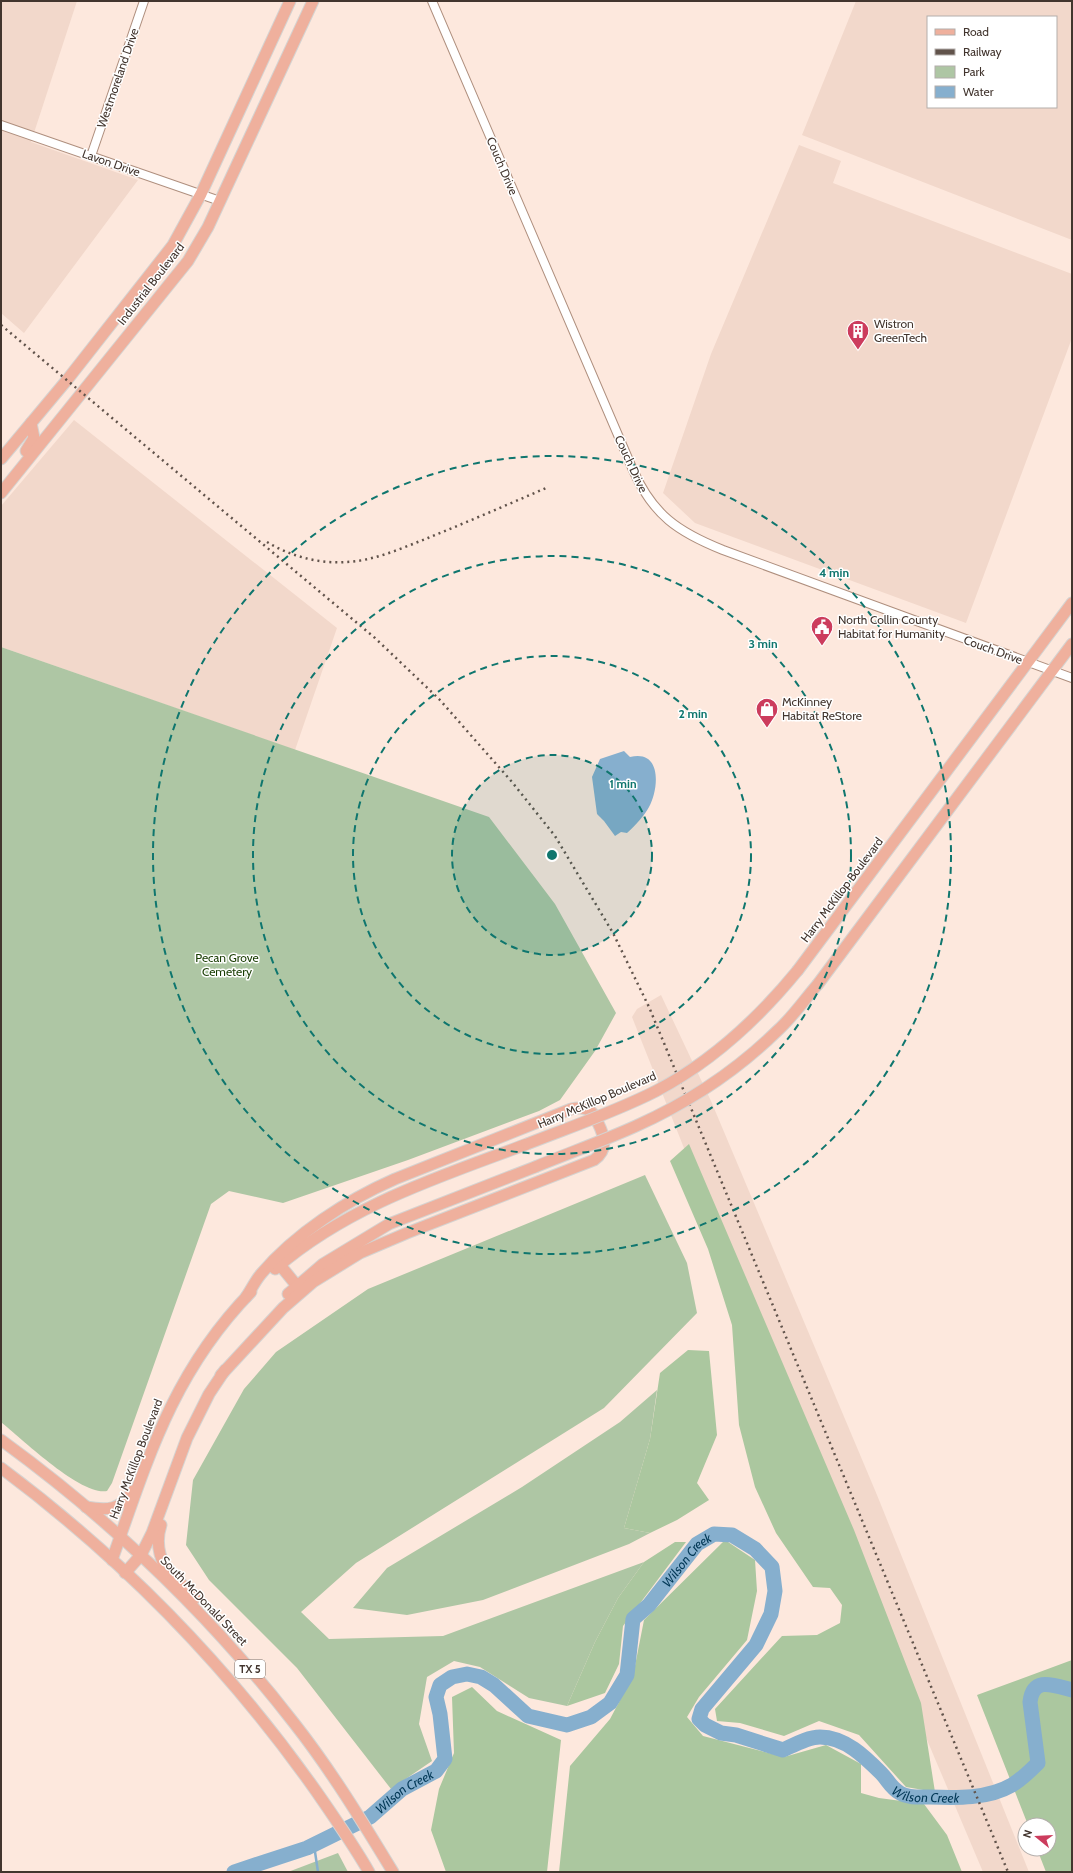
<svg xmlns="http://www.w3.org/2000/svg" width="1073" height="1873" font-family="Cabin,sans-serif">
<rect width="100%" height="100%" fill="#fde8dd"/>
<g fill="#f2d8cb" fill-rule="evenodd">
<polygon points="1,1 77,1 31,142 138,180 24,333 1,313"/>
<path d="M856,1H1072V240L802,135ZM928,17H1056V107H928Z"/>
<polygon points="799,145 841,161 833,183 1072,274 1072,338 966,623 695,523 663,493 711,354"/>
<polygon points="74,420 337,628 295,750 1,647 1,506"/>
<polygon points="661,995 711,1101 877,1495 1029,1872 983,1872 797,1433 632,1017 637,1009"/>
</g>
<g fill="#aec6a4">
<path d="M1,647L489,817L555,904L616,1013L595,1051L560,1100L539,1111L408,1160L283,1203L229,1191L211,1204L112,1483L107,1491C81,1496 22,1439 1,1422Z"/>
<polygon points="645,1175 687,1263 697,1313 604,1408 356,1563 301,1612 329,1639 443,1636 644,1562 618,1598 595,1642 567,1706 529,1698 480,1667 454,1661 427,1677 419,1724 432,1761 391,1789 297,1668 209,1580 186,1545 193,1480 244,1389 276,1352 368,1289"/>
<polygon points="657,1390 650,1439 624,1528 650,1533 629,1544 483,1600 407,1615 353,1608 387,1568 522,1487 620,1422"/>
<polygon points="338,1853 348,1872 288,1872"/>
</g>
<g fill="#abc79f">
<polygon points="689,1144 854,1530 921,1703 935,1792 906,1787 859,1735 819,1721 784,1736 740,1723 717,1721 715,1709 782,1636 817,1635 840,1623 842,1605 830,1588 813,1587 776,1533 755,1487 739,1425 732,1325 708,1249 670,1161"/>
<polygon points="688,1350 709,1351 717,1435 697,1483 709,1500 677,1520 650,1533 624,1528 650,1439 660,1373"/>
<polygon points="725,1540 755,1560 757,1591 747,1640 699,1697 687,1717 703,1736 784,1757 826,1745 861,1764 861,1793 879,1798 924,1804 947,1835 962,1872 559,1872 570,1766 610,1719 633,1676 644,1620"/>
<polygon points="675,1542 686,1542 623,1626 619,1664 605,1693 567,1706 595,1642 618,1598 644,1562"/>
<polygon points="1072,1660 1072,1872 1046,1872 1037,1849 1049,1849 1049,1825 1028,1825 977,1695"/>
<polygon points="472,1687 497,1711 561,1740 547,1872 446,1872 431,1830 439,1789 454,1753 452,1697"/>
</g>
<path fill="#86afce" d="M624,751L630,757C662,749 659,789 649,807C644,816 635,826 627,833L621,832L615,836L604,821L597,814L592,777L600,759Z"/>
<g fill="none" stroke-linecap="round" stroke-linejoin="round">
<polyline stroke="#86afce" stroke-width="2.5" points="314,1845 318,1872"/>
<path stroke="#86afce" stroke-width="15" id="s1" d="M234,1872L307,1848L370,1817L402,1789L436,1771L445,1759L440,1714L436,1697L440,1685L452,1677L467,1674L481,1677L494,1685L528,1716L567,1725L591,1717L610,1703L627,1675L633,1619L649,1605L697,1544L714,1534L732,1535L755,1549L772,1567L775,1591L771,1614L756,1645L702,1709L699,1719L705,1725L721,1733L736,1735L783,1750C794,1745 808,1737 820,1737C845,1737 865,1757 881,1773C888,1780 891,1788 900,1793C908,1798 920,1797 929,1797C957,1798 988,1799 1012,1785C1022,1779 1030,1771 1038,1763L1030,1702C1033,1676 1053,1685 1072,1690"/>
<g stroke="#af8f7e" stroke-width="10">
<g id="minor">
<path d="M432,1L633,470C653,515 678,532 723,550L1072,678"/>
<polyline points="1,125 220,201"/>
<polyline points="91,156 144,1"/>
</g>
</g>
<g stroke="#d5d3d1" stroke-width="13">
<g id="major">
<polyline points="26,451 34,438 31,423"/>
<polyline points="1,459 67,380 173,245 201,194 290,1"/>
<polyline points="1,493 188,261 208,227 313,1"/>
<polyline points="798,970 1072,603"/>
<polyline points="818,984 1072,644"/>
<polyline points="280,1265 297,1286"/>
<path d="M275,1269C347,1206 439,1177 527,1144"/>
<polyline points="288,1294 323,1264 389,1224 535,1167"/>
<path d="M221,1375L283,1308L313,1282L360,1253L407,1233L594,1160C608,1150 605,1137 598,1123C595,1117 593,1111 586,1109C581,1107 576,1108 571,1109L395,1179C347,1200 295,1234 261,1274C255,1281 251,1290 246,1297"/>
<path d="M1,1440C111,1520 211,1616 294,1723C331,1770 362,1821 393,1872"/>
<path d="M1,1468C122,1558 229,1668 316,1791C334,1817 353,1844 369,1872"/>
<path d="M86,1507C108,1511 120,1510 133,1491"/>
<path d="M161,1525C156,1540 158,1553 165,1567L195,1598"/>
<path d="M112,1560C148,1458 173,1372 251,1292"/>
<polyline points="125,1573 141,1555 152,1533 187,1438 209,1394 225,1370"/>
</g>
</g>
<use href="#minor" stroke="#fff" stroke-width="8"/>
<use href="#major" stroke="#efb09d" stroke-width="11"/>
<g stroke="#61534b" stroke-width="2.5" stroke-dasharray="2 4" stroke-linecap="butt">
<polyline points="1,325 375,638 439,699 512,782 555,836 613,933 649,1007 1008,1872"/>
<path d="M267,542C290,556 319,564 346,562C374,561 402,548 428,538C467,522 507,505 546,488"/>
</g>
<g stroke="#d5d3d1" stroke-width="13" stroke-linecap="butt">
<g id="major-bridge">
<path d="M527,1144C570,1127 615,1112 656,1091C713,1061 758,1019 798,970"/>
<path d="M535,1167C569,1153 603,1141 636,1126C687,1103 736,1071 776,1032C792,1018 804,1000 818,984"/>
</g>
</g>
<use href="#major-bridge" stroke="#efb09d" stroke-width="11"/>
</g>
<circle cx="552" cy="855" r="100" fill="#0f766e" fill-opacity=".12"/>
<g fill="none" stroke="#0f766e" stroke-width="2" stroke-dasharray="7 5">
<circle cx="552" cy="855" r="100"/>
<circle cx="552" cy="855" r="199"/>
<circle cx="552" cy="855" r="299"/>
<circle cx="552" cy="855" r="399"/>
</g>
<defs>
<g id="building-pin" transform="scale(1.15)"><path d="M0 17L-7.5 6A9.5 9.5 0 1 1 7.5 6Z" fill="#cc3c5d" stroke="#fff"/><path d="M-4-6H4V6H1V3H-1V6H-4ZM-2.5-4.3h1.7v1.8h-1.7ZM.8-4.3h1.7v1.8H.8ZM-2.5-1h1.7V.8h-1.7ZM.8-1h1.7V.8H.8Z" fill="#fff"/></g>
<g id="civic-pin" transform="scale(1.15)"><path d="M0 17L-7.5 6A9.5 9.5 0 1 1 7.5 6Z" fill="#cc3c5d" stroke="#fff"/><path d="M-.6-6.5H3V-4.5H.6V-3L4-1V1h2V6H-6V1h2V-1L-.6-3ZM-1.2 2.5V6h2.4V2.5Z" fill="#fff"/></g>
<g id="shop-pin" transform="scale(1.15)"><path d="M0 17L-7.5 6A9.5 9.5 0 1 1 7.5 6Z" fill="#cc3c5d" stroke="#fff"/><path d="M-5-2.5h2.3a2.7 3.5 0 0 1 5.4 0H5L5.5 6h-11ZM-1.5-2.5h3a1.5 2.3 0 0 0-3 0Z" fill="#fff"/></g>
</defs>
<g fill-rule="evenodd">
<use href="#building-pin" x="858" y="331"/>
<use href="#civic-pin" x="822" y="627"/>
<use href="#shop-pin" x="767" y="709"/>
</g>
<g text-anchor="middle" stroke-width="3" stroke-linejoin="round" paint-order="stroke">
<rect fill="#fff" stroke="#7b726d" stroke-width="1" x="235" y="1660" width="30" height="18" rx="3"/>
<g font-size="11" font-weight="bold" fill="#42352e">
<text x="250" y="1673">TX 5</text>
</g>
<g font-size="12" fill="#42352e" stroke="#fff">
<text transform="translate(118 78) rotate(-71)" y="4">Westmoreland Drive</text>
<text transform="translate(111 163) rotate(19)" y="4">Lavon Drive</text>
<text transform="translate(502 166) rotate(67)" y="4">Couch Drive</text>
<text transform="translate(151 284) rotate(-52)" y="4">Industrial Boulevard</text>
<text transform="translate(631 464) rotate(65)" y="4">Couch Drive</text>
<text transform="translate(993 650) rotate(20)" y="4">Couch Drive</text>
<text transform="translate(842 890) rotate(-53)" y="4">Harry McKillop Boulevard</text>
<text transform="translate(597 1100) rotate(-23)" y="4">Harry McKillop Boulevard</text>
<text transform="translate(136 1459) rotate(-69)" y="4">Harry McKillop Boulevard</text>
<text transform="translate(204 1601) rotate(46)" y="4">South McDonald Street</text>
</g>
<g font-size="12" fill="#42352e" stroke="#fff" text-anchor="start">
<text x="874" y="328">Wistron<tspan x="874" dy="14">GreenTech</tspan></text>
<text x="838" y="624">North Collin County<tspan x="838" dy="14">Habitat for Humanity</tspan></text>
<text x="782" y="706">McKinney<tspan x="782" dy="14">Habitat ReStore</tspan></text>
</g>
<g font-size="12" fill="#183c02" stroke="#fff">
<text x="227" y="962">Pecan Grove<tspan x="227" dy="14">Cemetery</tspan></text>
</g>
<g font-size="13" font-style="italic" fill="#023856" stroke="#fff">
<text dy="5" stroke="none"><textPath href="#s1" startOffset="682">Wilson Creek</textPath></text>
<text dy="5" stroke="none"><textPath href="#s1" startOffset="1223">Wilson Creek</textPath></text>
<text dy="5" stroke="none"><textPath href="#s1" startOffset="190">Wilson Creek</textPath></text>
</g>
</g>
<circle cx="552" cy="855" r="6" fill="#0f766e" stroke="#fff" stroke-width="2"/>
<g font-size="12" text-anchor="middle" font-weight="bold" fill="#0f766e" stroke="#fff" stroke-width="3" stroke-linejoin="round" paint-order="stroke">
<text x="834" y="577">4 min</text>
<text x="763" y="648">3 min</text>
<text x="693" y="718">2 min</text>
<text x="623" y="788">1 min</text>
</g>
<rect width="1073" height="1873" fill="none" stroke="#42352e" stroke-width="4"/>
<rect x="927" y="16" width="130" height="92" fill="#ffffff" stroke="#b3aeab"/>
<rect x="935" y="29" width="20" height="6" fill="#efb09d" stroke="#b3aeab"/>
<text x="963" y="36" font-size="12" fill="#42352e">Road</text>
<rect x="935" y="49" width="20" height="6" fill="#61534b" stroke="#b3aeab"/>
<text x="963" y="56" font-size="12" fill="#42352e">Railway</text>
<rect x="935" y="66" width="20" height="12" fill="#aec6a4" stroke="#b3aeab"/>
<text x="963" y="76" font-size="12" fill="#42352e">Park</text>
<rect x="935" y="86" width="20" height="12" fill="#86afce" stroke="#b3aeab"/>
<text x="963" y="96" font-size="12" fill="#42352e">Water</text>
<g transform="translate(1037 1837) rotate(288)"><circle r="19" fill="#ffffff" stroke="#b3aeab"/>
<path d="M0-3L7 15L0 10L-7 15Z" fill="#cc3c5d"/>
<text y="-6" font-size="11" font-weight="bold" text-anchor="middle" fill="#42352e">N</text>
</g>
</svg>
